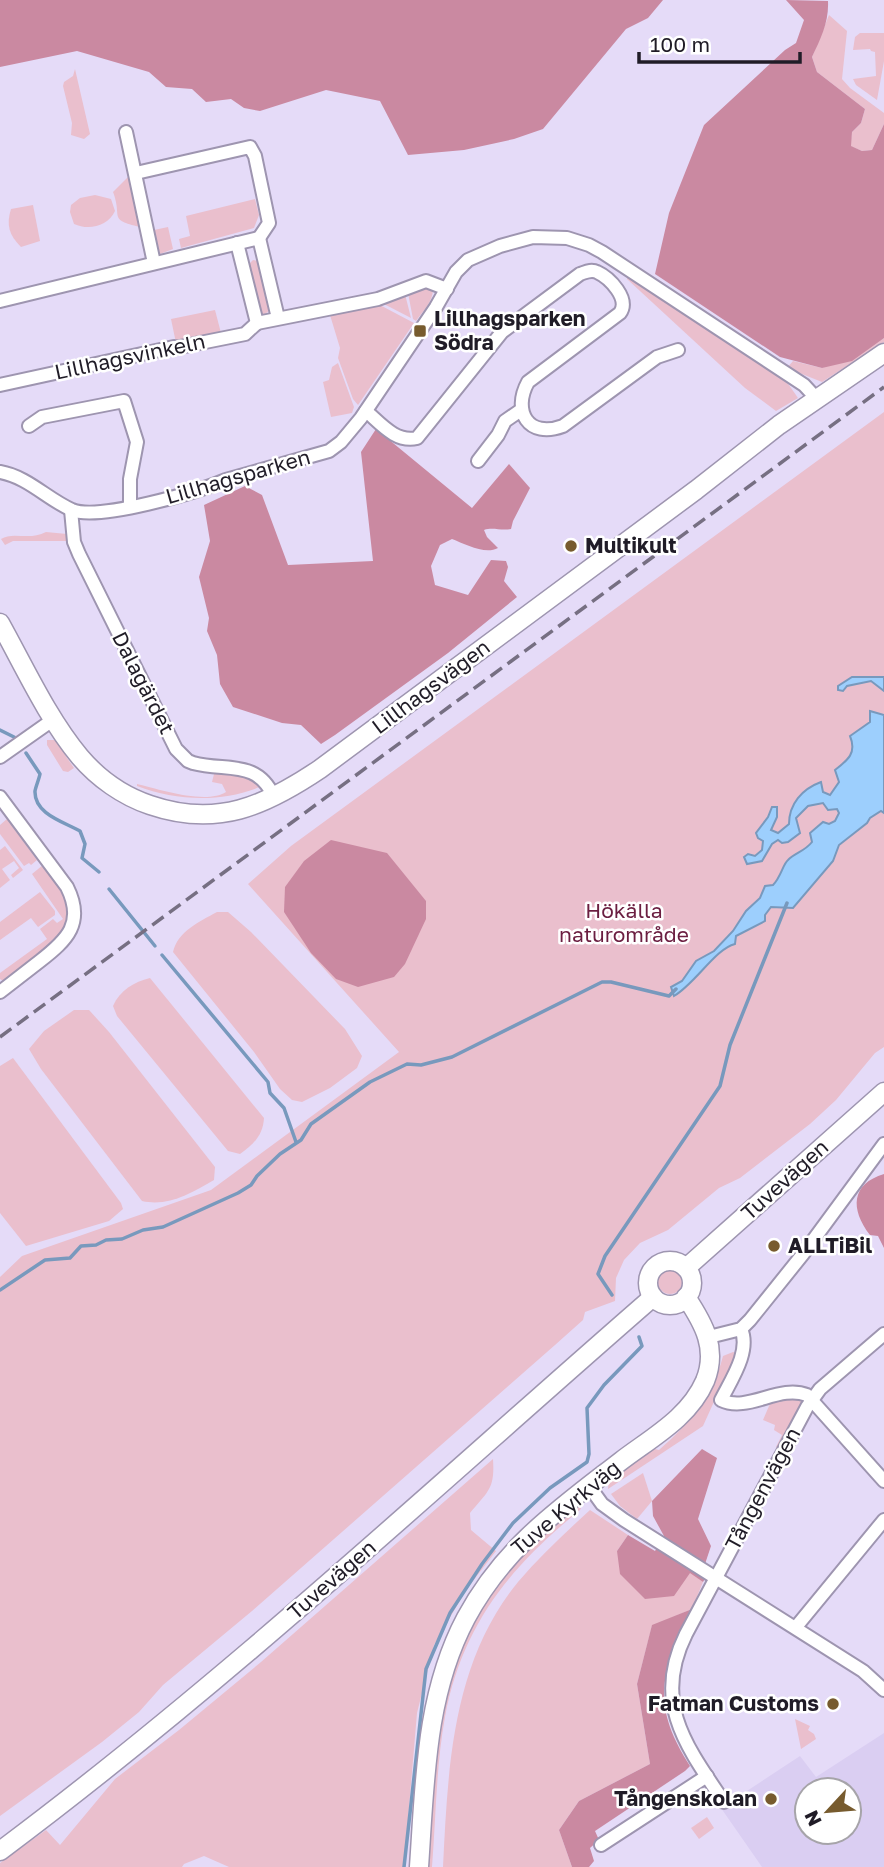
<svg xmlns="http://www.w3.org/2000/svg" width="884" height="1867" font-family="'Golos Text',sans-serif">
<rect width="100%" height="100%" fill="#e5dbf8"/>
<path fill="#dacef2" fill-rule="evenodd" d="M884,1733V1867H762L721,1808L800,1756L816,1777ZM807,1790H849V1832H807Z"/>
<g fill="#eabfcd">
<polygon points="829,15 847,31 842,79 850,88 884,113 884,124 872,150 862,151 850,146 852,132 861,123 865,109 817,72 812,57"/>
<polygon points="860,33 884,33 884,61 877,100 856,85 853,79 876,76 875,52 871,51 870,49 853,50 855,37"/>
<polygon points="75,69 90,134 84,139 71,135 72,123 63,86 64,82 73,76"/>
<path d="M131,174L140,227C107,219 123,218 113,192Z"/>
<path d="M95,195L111,199L115,211C108,226 89,231 74,224L70,212L71,205L80,198Z"/>
<polygon points="255,199 259,215 254,228 181,248 179,239 190,236 186,216"/>
<path d="M33,205L40,241L21,247C9,235 6,225 11,209Z"/>
<polygon points="168,227 173,249 160,254 154,230"/>
<polygon points="253,260 258,261 270,310 264,315 260,313 249,264"/>
<polygon points="627,275 781,378 789,385 798,398 776,411 745,388 627,279"/>
<path d="M423,286L433,289C433,302 423,311 416,321L413,319L408,293Z"/>
<polygon points="405,294 411,318 382,303"/>
<polygon points="378,304 414,323 358,405 353,399 338,358 340,348 330,315"/>
<polygon points="215,310 221,333 176,343 171,319"/>
<polygon points="884,338 884,342 822,382 787,368 793,361 822,368"/>
<polygon points="338,363 354,407 352,413 331,417 323,382 329,380 332,367"/>
<polygon points="884,412 884,1047 875,1053 836,1100 810,1124 740,1178 719,1188 668,1230 640,1243 624,1260 616,1278 615,1301 585,1312 583,1320 555,1345 252,1611 163,1685 139,1712 102,1742 0,1816 0,1277 22,1256 211,1190 399,1052 248,884 291,846"/>
<polygon points="726,460 552,587 555,582 587,561 668,498"/>
<path d="M46,532L67,534L69,541H13L5,545L1,539C13,531 29,541 46,532Z"/>
<polygon points="47,740 54,740 64,746 65,755 74,768 68,772 63,771 47,745"/>
<path d="M218,773L254,779L262,786C222,803 177,801 137,786V784C158,789 206,805 226,792L222,784L212,782L214,774Z"/>
<polygon points="7,819 37,860 31,865 29,863 24,866 0,834 0,825"/>
<polygon points="5,846 23,870 13,878 11,875 19,868 14,861 2,869 10,880 0,888 0,850"/>
<polygon points="43,865 64,892 70,914 62,937 5,982 0,979 0,973 47,939 40,929 53,919 57,923 63,919 32,874"/>
<polygon points="40,892 55,911 55,915 38,927 31,918 0,940 0,922"/>
<path d="M217,912H228L251,932L345,1029L362,1056L357,1068L330,1088L302,1102L292,1100L280,1089L254,1052L173,952C178,931 199,922 217,912Z"/>
<path d="M150,978L264,1118C263,1135 254,1144 240,1154L228,1151L117,1016L113,1006C120,990 134,982 150,978Z"/>
<path d="M74,1010H89L109,1032L215,1167L214,1180C192,1193 168,1207 142,1201L41,1069L29,1049L44,1031Z"/>
<polygon points="13,1058 121,1203 123,1209 109,1221 26,1246 0,1213 0,1066"/>
<circle cx="670" cy="1282" r="12"/>
<path d="M733,1352L736,1353L703,1426L608,1489L609,1479L612,1475L655,1449L659,1450C689,1424 713,1396 723,1356Z"/>
<polygon points="801,1398 802,1403 779,1448 776,1447 782,1435 774,1430 775,1425 763,1420 772,1399"/>
<path d="M493,1459C495,1489 488,1491 470,1513L471,1530L496,1551L466,1590L434,1645L417,1713L404,1867H229L204,1856L184,1864L182,1867H0V1863L46,1830L60,1845L115,1779L179,1730L261,1662Z"/>
<polygon points="643,1473 652,1501 637,1519 620,1506 611,1494"/>
<path d="M577,1503L581,1508L580,1510C510,1567 462,1625 445,1717C436,1766 436,1817 432,1867H425L432,1756L443,1691L471,1622L515,1557Z"/>
<path d="M590,1510L628,1535L617,1551L690,1572L703,1582L692,1609L652,1626L637,1684L650,1764L579,1801L559,1830L572,1867H443C448,1767 452,1663 518,1582C540,1556 565,1533 590,1510Z"/>
<polygon points="795,1719 810,1726 808,1730 814,1734 816,1739 801,1749"/>
<polygon points="707,1817 714,1828 699,1839 691,1828"/>
</g>
<g fill="#ca89a1">
<polygon points="0,0 663,0 648,18 626,29 543,129 514,139 464,150 408,155 380,101 326,90 260,111 244,108 231,99 206,102 192,89 166,87 149,72 77,51 0,67"/>
<path d="M786,0L828,1C829,22 821,38 812,57L817,72L865,109L861,123L852,132L851,146L862,151L872,150L884,124V338L852,361L822,368L780,357L655,274L669,213L704,125L785,50L796,43L804,20Z"/>
<path d="M376,429L472,508L509,464L530,488L513,521L511,529C501,531 493,527 484,530L487,537L498,548C485,555 465,544 452,539L440,545L431,566L435,585L468,595L491,560L506,561L508,567L504,581L517,597L448,653L335,735L321,744L301,725L282,723L233,707L220,684L217,655L207,631L209,618L199,577L210,541L204,505L245,486L262,495L288,565L373,561L361,452Z"/>
<polygon points="331,840 387,853 426,901 426,919 405,964 394,977 358,987 336,979 311,953 284,912 285,887 304,861"/>
<path d="M884,1174V1248L878,1236L870,1235C850,1209 851,1184 884,1174Z"/>
<polygon points="702,1449 717,1458 698,1519 711,1546 705,1564 711,1568 703,1582 690,1573 674,1596 645,1599 620,1574 617,1551 628,1535 655,1551 664,1536 653,1516 652,1501"/>
<path d="M692,1609C662,1672 649,1702 690,1766L685,1771L595,1831L599,1840L590,1848L594,1861L589,1867H572L559,1830L579,1801L650,1764L637,1684L652,1625Z"/>
</g>
<g fill="#9dcffd" stroke="#7899bd" stroke-width="2">
<polygon points="852,677 884,677 884,691 871,681 847,686 843,691 838,690 838,686"/>
<path d="M870,711L884,715V813L881,811L870,818L867,823L839,845L833,861L793,908L771,907L765,915V921L736,936L735,944C715,949 696,983 674,996L671,987L682,981L696,961L714,951L733,931L746,911L760,898L765,886L773,885C781,877 783,864 788,860C795,853 805,851 812,842L810,833L823,822L829,824L835,821L839,813L837,809L828,810L823,803L808,806L796,818L800,833L788,842L782,843L778,840L772,844L762,861L747,864L744,857L748,854L755,856L762,850L763,841L758,838L756,833L768,817L772,807H777V817L771,830L778,833L789,824C789,804 802,789 821,782L823,792L830,795L839,782L835,770C848,760 857,753 850,736L870,722Z"/>
</g>
<g fill="none" stroke-linecap="round" stroke-linejoin="round">
<g stroke="#7899bd" stroke-width="3.5">
<polyline points="0,730 14,737"/>
<path d="M26,753L40,774C39,779 36,786 35,791C34,814 64,822 80,831L85,844L82,858L99,872"/>
<polyline points="109,889 155,946"/>
<polyline points="162,955 268,1082 270,1093 284,1108 296,1142"/>
<polyline points="0,1290 45,1260 70,1258 81,1246 96,1245 106,1240 122,1239 143,1230 163,1227 238,1193 251,1185 257,1176 280,1154 301,1140 311,1124 370,1082 407,1064 421,1065 452,1057 602,982 611,982 669,996 676,989"/>
<polyline points="612,1295 598,1274 605,1256 720,1086 730,1045 787,903"/>
<polyline points="404,1867 426,1669 450,1613 482,1564 513,1523 550,1488 587,1462 589,1454 587,1408 604,1385 642,1346 639,1337"/>
</g>
<g stroke="#9e95b0" stroke-width="16">
<g id="street">
<polyline points="126,132 154,263"/>
<polyline points="136,173 250,147 255,156 269,223 259,238"/>
<polyline points="237,243 257,323"/>
<polyline points="0,301 259,238 278,318"/>
<polyline points="257,323 378,299 426,281 447,289"/>
<polyline points="0,385 174,347 175,348 245,334 257,323"/>
<path d="M366,411C381,424 396,443 417,438L502,332L580,274C586,272 591,269 597,272C610,278 630,299 620,313L528,382C512,411 528,439 563,426L657,357L678,350"/>
<polyline points="29,426 42,417 124,401 137,442 130,479 130,507"/>
<polyline points="478,461 498,435 505,421 521,410"/>
<path d="M0,472C28,477 47,499 72,510C99,521 197,492 226,480L329,451L341,442L361,418L436,307L456,272L468,260L500,246L533,237L567,238L589,245L602,252L804,385L817,399"/>
<path d="M71,510L74,542L79,554L176,749L188,761L193,763C227,772 257,759 274,797"/>
<polyline points="0,757 54,719"/>
<path d="M0,797L67,887C85,923 67,940 40,961C26,972 13,982 0,992"/>
<path d="M741,1329C751,1351 731,1380 721,1400C748,1413 779,1384 807,1395L884,1481"/>
<polyline points="709,1337 741,1329 750,1320 803,1254 884,1144"/>
<polyline points="589,1486 602,1504 624,1520 863,1671 884,1690"/>
<polyline points="796,1627 884,1520"/>
<path d="M724,1802C686,1746 652,1702 686,1634L807,1407L820,1389L884,1334"/>
<polyline points="601,1845 707,1776"/>
</g>
</g>
<g stroke="#9e95b0" stroke-width="21">
<g id="secondary">
<path d="M0,623C25,668 47,717 80,757C98,778 123,796 150,805C217,828 265,806 320,769L696,490L779,425L884,353"/>
<circle cx="670" cy="1283" r="22"/>
<polyline points="686,1268 884,1092"/>
<path d="M0,1851C229,1680 438,1484 653,1297"/>
<path d="M419,1867C425,1782 425,1695 466,1618C504,1547 559,1509 621,1461C651,1438 689,1418 705,1381C718,1349 704,1324 686,1297"/>
</g>
</g>
<use href="#street" stroke="#fff" stroke-width="12"/>
<use href="#secondary" stroke="#fff" stroke-width="18"/>
<polyline stroke="#766f82" stroke-width="3.5" stroke-dasharray="14 7" stroke-linecap="butt" points="0,1037 884,387"/>
</g>
<g fill="#775b2e" stroke="#fff" stroke-width="2.5">
<rect x="413" y="324" width="14" height="14" rx="3.5"/>
<circle cx="571" cy="546" r="7"/>
<circle cx="774" cy="1246" r="7"/>
<circle cx="833" cy="1704" r="7"/>
<circle cx="771" cy="1799" r="7"/>
</g>
<g text-anchor="middle" stroke-width="5" stroke-linejoin="round" paint-order="stroke">
<g font-size="21" font-weight="bold" fill="#201c27" stroke="#fff" text-anchor="start">
<text x="434" y="326">Lillhagsparken<tspan x="434" dy="24">Södra</tspan></text>
<text x="585" y="553">Multikult</text>
<text x="788" y="1253">ALLTiBil</text>
<text x="819" y="1711" text-anchor="end">Fatman Customs</text>
<text x="757" y="1806" text-anchor="end">Tångenskolan</text>
</g>
<g font-size="21" fill="#201c27" stroke="#fff">
<text transform="translate(130 357) rotate(-12)" y="7">Lillhagsvinkeln</text>
<text transform="translate(238 477) rotate(-16)" y="7">Lillhagsparken</text>
<text transform="translate(143 683) rotate(63)" y="7">Dalagärdet</text>
<text transform="translate(431 687) rotate(-37)" y="7">Lillhagsvägen</text>
<text transform="translate(785 1180) rotate(-42)" y="7">Tuvevägen</text>
<text transform="translate(763 1489) rotate(-62)" y="7">Tångenvägen</text>
<text transform="translate(566 1508) rotate(-40)" y="7">Tuve Kyrkväg</text>
<text transform="translate(332 1580) rotate(-41)" y="7">Tuvevägen</text>
</g>
<g font-size="21" fill="#6b1e41" stroke="#fff">
<text x="624" y="918">Hökälla<tspan x="624" dy="24">naturområde</tspan></text>
</g>
</g>
<g transform="translate(828 1811) rotate(244)"><circle r="33" fill="#ffffff" stroke="#a6a4a9" stroke-width="2"/>
<path d="M0-5L12 26L0 18L-12 26Z" fill="#775b2e"/>
<text y="-10" font-size="19" font-weight="bold" text-anchor="middle" fill="#201c27">N</text>
</g>
<path d="M639 52v10h161v-10" fill="none" stroke="#201c27" stroke-width="3.5"/>
<text x="650" y="52" font-size="21" fill="#201c27" stroke="#ffffff" stroke-width="5" paint-order="stroke">100 m</text>
</svg>
